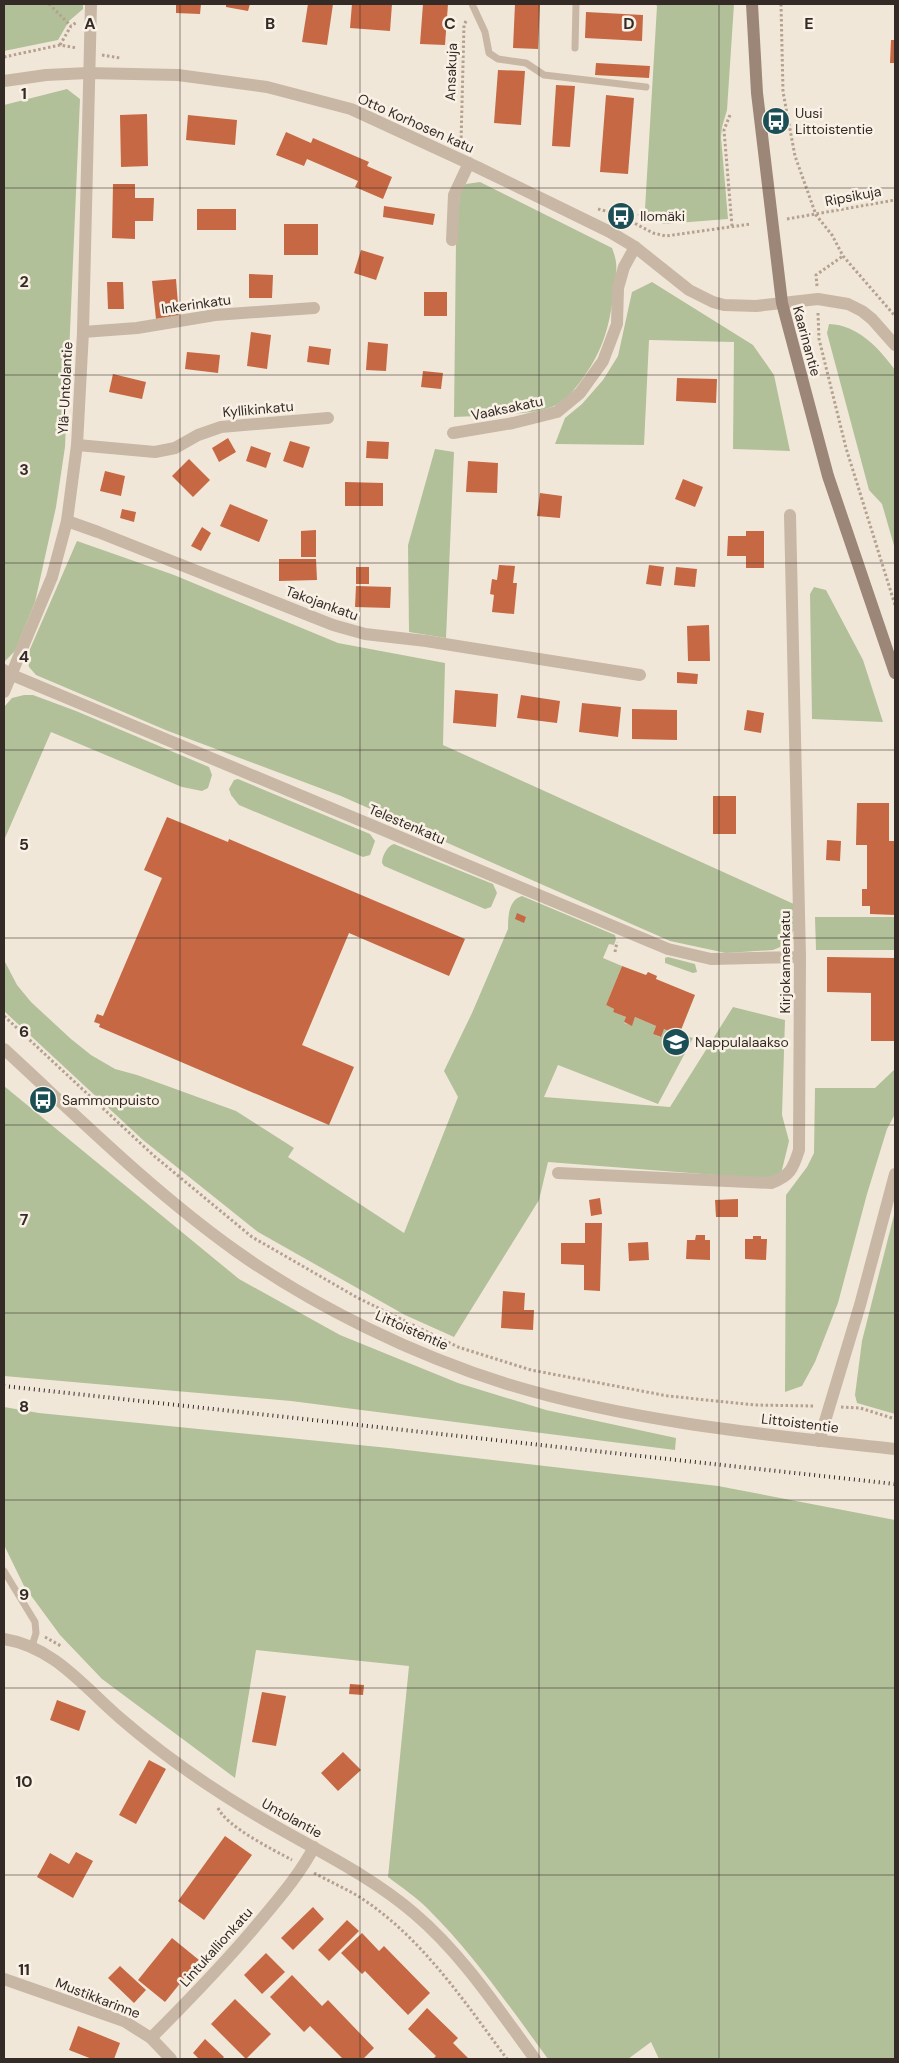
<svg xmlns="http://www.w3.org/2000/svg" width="899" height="2063" font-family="'DM Sans',sans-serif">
<rect width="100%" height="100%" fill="#f1e7d9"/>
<g fill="#b1c099">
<polygon points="4,4 83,4 83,9 69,21 58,40 4,51"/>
<polygon points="655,4 734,4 727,110 722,127 721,137 728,219 664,224 637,215 645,209 657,6"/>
<polygon points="67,89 80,99 65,447 56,507 35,602 15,651 4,662 4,105"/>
<path d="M480,182L612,248C619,266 616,271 614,289C610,324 604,349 583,378C576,388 567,399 556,405C536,416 479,415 454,417L456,241L460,192L466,184Z"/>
<polygon points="652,282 753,345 774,375 790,451 733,449 734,342 649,340 644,445 555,444 565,418 582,404 603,380 618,356 632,292"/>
<path d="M829,324C858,325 879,348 895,370V549L882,504L869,490L827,333Z"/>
<polygon points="435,449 454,452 446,638 409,632 408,545"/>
<polygon points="77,541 174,575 338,643 445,663 443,745 796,905 795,927 791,937 785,945 773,950 726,953 670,941 341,796 168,731 36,675 29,667 27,656"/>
<polygon points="814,587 826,590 863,660 883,722 812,719 810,594"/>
<polygon points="24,695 33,695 76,711 209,767 212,775 208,788 202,791 182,787 51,732 5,838 4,837 4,707 12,698"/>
<polygon points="238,779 370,834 375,841 370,855 363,857 239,805 231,795 229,789 234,780"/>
<path d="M394,844L493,884L497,893L491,907L485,909L384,866L382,863C382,856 387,846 394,844Z"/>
<path d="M522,896L615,935L616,939L614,945L609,944L603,958L622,966L606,1005L614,1009L613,1012L626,1017L624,1023L632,1025L635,1017L656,1026L653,1034L660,1037L664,1029L693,1038L658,1104L558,1065L544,1097L670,1107L733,1007L785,1020L782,1115L789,1141L781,1174L768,1179L548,1162L539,1200L454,1337L405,1315L258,1232L143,1140L4,1011V960L17,985L31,1002L71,1039L91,1055L115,1069L137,1075L236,1111L294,1148L288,1157L404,1233L458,1097L444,1071L472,1013L508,929C508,918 508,900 522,896Z"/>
<polygon points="815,917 895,917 895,950 816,950"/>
<polygon points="668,957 695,964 697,972 693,973 665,963 665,958"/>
<polygon points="895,1069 895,1114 887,1129 867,1194 838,1303 815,1362 802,1386 785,1392 786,1195 807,1167 814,1153 815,1088 875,1088"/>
<polygon points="4,1086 239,1279 340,1335 458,1383 546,1410 676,1438 675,1450 291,1401 4,1376"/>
<polygon points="895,1211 895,1414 857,1403 855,1395 862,1341"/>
<path d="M4,1407L39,1413L389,1448L718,1486L895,1520V2059H659L651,2042L628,2059H548C510,2007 473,1954 428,1909C416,1897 401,1887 388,1877L409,1666L256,1650L235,1778L102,1679L60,1635L24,1586L4,1545Z"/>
</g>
<g fill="#c56843">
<polygon points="176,4 201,4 200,14 176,13"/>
<polygon points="226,4 250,4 248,11 226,7"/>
<polygon points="308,4 333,4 327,45 302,42"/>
<polygon points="352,4 392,4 390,31 350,28"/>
<polygon points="423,4 448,4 445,45 420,44"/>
<polygon points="515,4 540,4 538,49 513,48"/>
<polygon points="586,12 643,15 642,41 585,38"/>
<polygon points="891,40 895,40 895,63 890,63"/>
<polygon points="596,63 650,66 649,78 595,75"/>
<polygon points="498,70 525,71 521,125 494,123"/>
<polygon points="556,85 575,86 570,147 552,146"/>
<polygon points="606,95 634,98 628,174 600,172"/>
<polygon points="147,114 148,166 121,167 120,115"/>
<polygon points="188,115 237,120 235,145 186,140"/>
<polygon points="286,132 311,143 313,138 369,162 367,166 392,177 383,199 355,187 358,181 307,159 304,166 276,155"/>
<polygon points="113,184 135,184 135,198 154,198 153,221 135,221 135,239 112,238"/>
<polygon points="384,206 435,214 433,225 383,217"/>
<rect x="197" y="209" width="39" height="21"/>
<rect x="284" y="224" width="34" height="31"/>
<polygon points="361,250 384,257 376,280 354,273"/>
<polygon points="249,274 273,275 272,298 249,298"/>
<polygon points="176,279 179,317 156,319 152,281"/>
<polygon points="107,282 123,282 124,309 108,309"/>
<rect x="424" y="292" width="23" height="24"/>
<polygon points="251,332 271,335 267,369 247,366"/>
<polygon points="368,342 388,344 386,371 366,370"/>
<polygon points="309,346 331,349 329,365 307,362"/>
<polygon points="187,352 220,355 218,373 185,369"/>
<polygon points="423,371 443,373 441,389 421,387"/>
<polygon points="113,374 146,382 142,399 109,392"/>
<polygon points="677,378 717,379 716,403 676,401"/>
<polygon points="228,438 236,452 219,462 212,448"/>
<polygon points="290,441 310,447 303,468 283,461"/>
<polygon points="367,441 389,442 388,459 366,458"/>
<polygon points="251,446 271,453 266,468 246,461"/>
<polygon points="189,459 210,480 193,497 172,476"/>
<polygon points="468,461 498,463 497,493 466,492"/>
<polygon points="105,471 125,476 121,496 100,491"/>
<polygon points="683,479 703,487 695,507 675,499"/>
<polygon points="345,482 383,483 383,506 345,506"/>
<polygon points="540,493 562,496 560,518 537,516"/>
<polygon points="230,504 268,520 259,542 220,526"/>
<polygon points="122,509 136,512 134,522 120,518"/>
<polygon points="202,527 211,533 201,551 191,546"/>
<polygon points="316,530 316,557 301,557 301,531"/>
<polygon points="746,531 764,531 764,568 746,568 746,556 727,556 728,536 746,536"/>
<polygon points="279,559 316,559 317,580 279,581"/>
<polygon points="499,565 515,566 513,583 517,583 514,614 492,612 494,595 490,594 492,579 497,580"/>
<polygon points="649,565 664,567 661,586 646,584"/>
<rect x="356" y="567" width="13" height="17"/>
<polygon points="676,567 697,569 695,587 674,585"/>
<polygon points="356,586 391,587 390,608 355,607"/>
<polygon points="709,625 710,661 688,661 687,626"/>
<polygon points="677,672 698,674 697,684 677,683"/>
<polygon points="455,690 498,694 496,727 453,723"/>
<polygon points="521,695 560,701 557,723 517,718"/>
<polygon points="582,703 621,707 618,737 579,732"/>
<polygon points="632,709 677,710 677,740 632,739"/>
<polygon points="747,710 764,713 761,733 744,730"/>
<rect x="713" y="796" width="23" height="38"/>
<polygon points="857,803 889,803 889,841 895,841 895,915 870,914 870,906 862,906 862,889 867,889 867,845 856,845"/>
<polygon points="167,817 228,842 229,839 465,939 449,976 349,933 302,1045 354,1067 329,1125 99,1027 100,1024 94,1022 97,1014 103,1016 162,878 144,870"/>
<polygon points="827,840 841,841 840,861 826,860"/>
<polygon points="517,913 526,917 524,923 515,919"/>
<polygon points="827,957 895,958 895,1041 871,1041 871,993 827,992"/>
<polygon points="622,966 646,975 648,972 657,976 656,979 695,995 679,1035 664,1029 661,1037 653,1034 656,1026 635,1017 632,1026 624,1022 626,1017 613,1012 614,1009 606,1005"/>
<polygon points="600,1198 602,1214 591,1216 589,1200"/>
<polygon points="738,1199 738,1217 716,1217 715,1200"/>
<polygon points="585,1223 602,1223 600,1291 584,1290 584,1265 561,1264 561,1243 585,1243"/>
<polygon points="696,1235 705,1235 705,1240 710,1240 710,1260 686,1259 687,1240 695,1240"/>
<polygon points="753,1236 761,1236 761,1239 767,1239 766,1260 745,1259 745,1239 753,1239"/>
<polygon points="648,1242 649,1260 629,1261 628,1243"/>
<polygon points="503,1291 525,1293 524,1310 534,1310 533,1330 501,1328"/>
<polygon points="350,1684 364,1685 363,1695 349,1694"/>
<polygon points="262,1692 286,1696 276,1746 252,1742"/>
<polygon points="57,1700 86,1711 79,1731 50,1720"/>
<polygon points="343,1752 361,1770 338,1791 321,1773"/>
<polygon points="149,1760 166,1769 136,1824 119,1815"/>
<polygon points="225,1836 252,1855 204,1920 178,1901"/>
<polygon points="76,1852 93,1861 73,1898 37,1877 50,1853 69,1864"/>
<polygon points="313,1907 324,1919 293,1950 281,1938"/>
<polygon points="347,1920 359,1931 329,1961 318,1950"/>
<polygon points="362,1933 379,1951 384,1946 430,1993 408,2015 365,1971 362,1974 341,1953"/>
<polygon points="172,1938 199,1960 165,2002 138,1980"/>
<polygon points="266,1953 285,1972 262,1994 244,1975"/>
<polygon points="120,1966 146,1990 134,2003 108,1978"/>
<polygon points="292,1975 322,2006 328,2000 374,2048 363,2059 343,2059 310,2026 304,2032 270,1997"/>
<polygon points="235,1999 271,2034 246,2059 211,2024"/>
<polygon points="427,2008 458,2038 453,2043 469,2059 433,2059 436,2056 408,2029"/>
<polygon points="78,2026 120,2043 114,2059 92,2059 69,2050"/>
<polygon points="205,2039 224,2057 222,2059 199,2059 193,2053"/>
</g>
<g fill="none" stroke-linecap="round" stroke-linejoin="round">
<g stroke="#b4a18f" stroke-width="3" stroke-dasharray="2.5 2.5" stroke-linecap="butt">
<polyline points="49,4 71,26"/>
<polyline points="781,4 783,92 795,156 816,215 832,235 843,256 895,316"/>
<polyline points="60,45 71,26 77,22"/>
<polyline points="102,55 120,58"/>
<polyline points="4,57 60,45 77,48"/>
<polyline points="730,115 724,130 732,226"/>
<polyline points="461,143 464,25 467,19"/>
<polyline points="598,209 617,214 653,233 666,236 751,224"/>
<polyline points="787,219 895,200"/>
<polyline points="817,286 816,275 843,256"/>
<polyline points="818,313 819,339 846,448 895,605"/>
<polyline points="615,952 617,942"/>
<polyline points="4,1016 153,1155 252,1237 358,1298 458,1347 531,1370 668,1396 755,1405 815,1406"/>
<polyline points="841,1407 860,1408 895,1419"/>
<polyline points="45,1637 61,1646"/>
<path d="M218,1808C227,1827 272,1849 292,1860"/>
<path d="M314,1873C329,1881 344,1888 358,1896C421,1936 464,2001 507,2059"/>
</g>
<g stroke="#c9b7a5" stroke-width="7">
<polyline points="472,4 485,32 489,53 498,59 526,63 544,75 646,87"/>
<polyline points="575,48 576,4"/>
<polyline points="4,1571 35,1622 36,1633 32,1646"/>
</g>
<g stroke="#c9b7a5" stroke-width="12">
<polyline points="452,240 454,195 469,163"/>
<polyline points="83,332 137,328 215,315 314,308"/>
<polyline points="453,433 513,423 557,412 580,393 603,361 617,324 618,288 624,267 635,247"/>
<polyline points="77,445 155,452 175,448 198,435 221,427 328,418"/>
<polyline points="67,521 98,532 333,625 365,634 426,641 640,675"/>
<polyline points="4,670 12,675 668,949 711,959 800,957"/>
<polyline points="4,692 52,577 67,521 77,445 83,332 91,4"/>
<path d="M558,1173L771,1183C790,1176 793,1169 799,1150L800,957L790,515"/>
<path d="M4,1639C54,1647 83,1686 120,1718C165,1757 216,1792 268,1822C318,1851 371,1876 415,1914C463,1955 498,2009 535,2059"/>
<polyline points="4,1979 124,2021 151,2038 171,2059"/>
<path d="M151,2038C189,2000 226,1962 260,1921C280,1897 300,1874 314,1847"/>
</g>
<g stroke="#c9b7a5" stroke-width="12">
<polyline points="4,81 46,75 88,73 178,75 267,87 351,109 479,168 610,232 635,247 689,290 713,302 724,305 756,306 818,299 848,304 862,311 872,319 895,345"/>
<path d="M4,1049C79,1118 152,1191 236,1251C315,1307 414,1355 507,1384C631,1422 767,1435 895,1449"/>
<polyline points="819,1441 860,1305 895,1174"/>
</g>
<polyline stroke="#9c8677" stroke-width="12" points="752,4 757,93 782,303 828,476 895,673"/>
<polyline stroke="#342b26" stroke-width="4" stroke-dasharray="1 4" stroke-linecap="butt" points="4,1386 895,1484"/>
</g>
<path fill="none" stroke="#342b26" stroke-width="1" stroke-opacity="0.55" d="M180,4V2059M360,4V2059M539,4V2059M719,4V2059M4,188H895M4,375H895M4,563H895M4,750H895M4,938H895M4,1125H895M4,1313H895M4,1500H895M4,1688H895M4,1875H895"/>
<defs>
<g id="bus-disc" transform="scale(1.4375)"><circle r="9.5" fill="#1c4f55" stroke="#f9f1e5"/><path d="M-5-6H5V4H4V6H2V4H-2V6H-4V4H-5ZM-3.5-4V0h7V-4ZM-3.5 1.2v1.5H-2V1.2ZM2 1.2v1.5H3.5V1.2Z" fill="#fff"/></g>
<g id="school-disc" transform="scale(1.4375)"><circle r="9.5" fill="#1c4f55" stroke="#f9f1e5"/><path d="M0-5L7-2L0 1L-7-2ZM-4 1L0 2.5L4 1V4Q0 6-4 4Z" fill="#fff"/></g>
</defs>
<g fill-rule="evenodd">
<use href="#bus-disc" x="776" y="121"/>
<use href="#bus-disc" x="621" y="216"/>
<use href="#school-disc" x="676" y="1042"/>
<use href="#bus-disc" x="43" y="1100"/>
</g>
<g text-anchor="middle" stroke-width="5" stroke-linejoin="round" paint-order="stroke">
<g font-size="14" fill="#342b26" stroke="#f9f1e5">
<text transform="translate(451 72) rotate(-88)" y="5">Ansakuja</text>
<text transform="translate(416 123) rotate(24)" y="5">Otto Korhosen katu</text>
<text transform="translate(853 196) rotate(-11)" y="5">Ripsikuja</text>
<text transform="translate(196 304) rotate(-8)" y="5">Inkerinkatu</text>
<text transform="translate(807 341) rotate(75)" y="5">Kaarinantie</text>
<text transform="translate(65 388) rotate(-87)" y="5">Ylä-Untolantie</text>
<text transform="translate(507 408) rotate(-12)" y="5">Vaaksakatu</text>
<text transform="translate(258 409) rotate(-5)" y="5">Kyllikinkatu</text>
<text transform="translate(322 603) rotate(20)" y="5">Takojankatu</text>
<text transform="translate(407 824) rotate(23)" y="5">Telestenkatu</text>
<text transform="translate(785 962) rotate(-90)" y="5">Kirjokannenkatu</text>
<text transform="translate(412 1330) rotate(24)" y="5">Littoistentie</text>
<text transform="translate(800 1423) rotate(7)" y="5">Littoistentie</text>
<text transform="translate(292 1818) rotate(29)" y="5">Untolantie</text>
<text transform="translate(216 1947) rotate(-48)" y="5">Lintukallionkatu</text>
<text transform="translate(98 1998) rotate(21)" y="5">Mustikkarinne</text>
</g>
<g font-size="14" fill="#342b26" stroke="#f9f1e5" text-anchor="start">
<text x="795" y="118">Uusi<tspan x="795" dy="16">Littoistentie</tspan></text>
<text x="640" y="221">Ilomäki</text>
<text x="695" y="1047">Nappulalaakso</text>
<text x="62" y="1105">Sammonpuisto</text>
</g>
</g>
<g font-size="16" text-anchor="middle" font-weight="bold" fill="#342b26" stroke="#f9f1e5" stroke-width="5" stroke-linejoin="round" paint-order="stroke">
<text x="90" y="29">A</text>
<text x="270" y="29">B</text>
<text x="450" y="29">C</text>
<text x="629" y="29">D</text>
<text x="809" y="29">E</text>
<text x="24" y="99">1</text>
<text x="24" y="287">2</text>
<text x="24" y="475">3</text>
<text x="24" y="662">4</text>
<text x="24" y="850">5</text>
<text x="24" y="1037">6</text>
<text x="24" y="1225">7</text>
<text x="24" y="1412">8</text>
<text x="24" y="1600">9</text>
<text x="24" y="1787">10</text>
<text x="24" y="1975">11</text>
</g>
<rect width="899" height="2063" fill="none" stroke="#342b26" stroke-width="10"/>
</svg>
